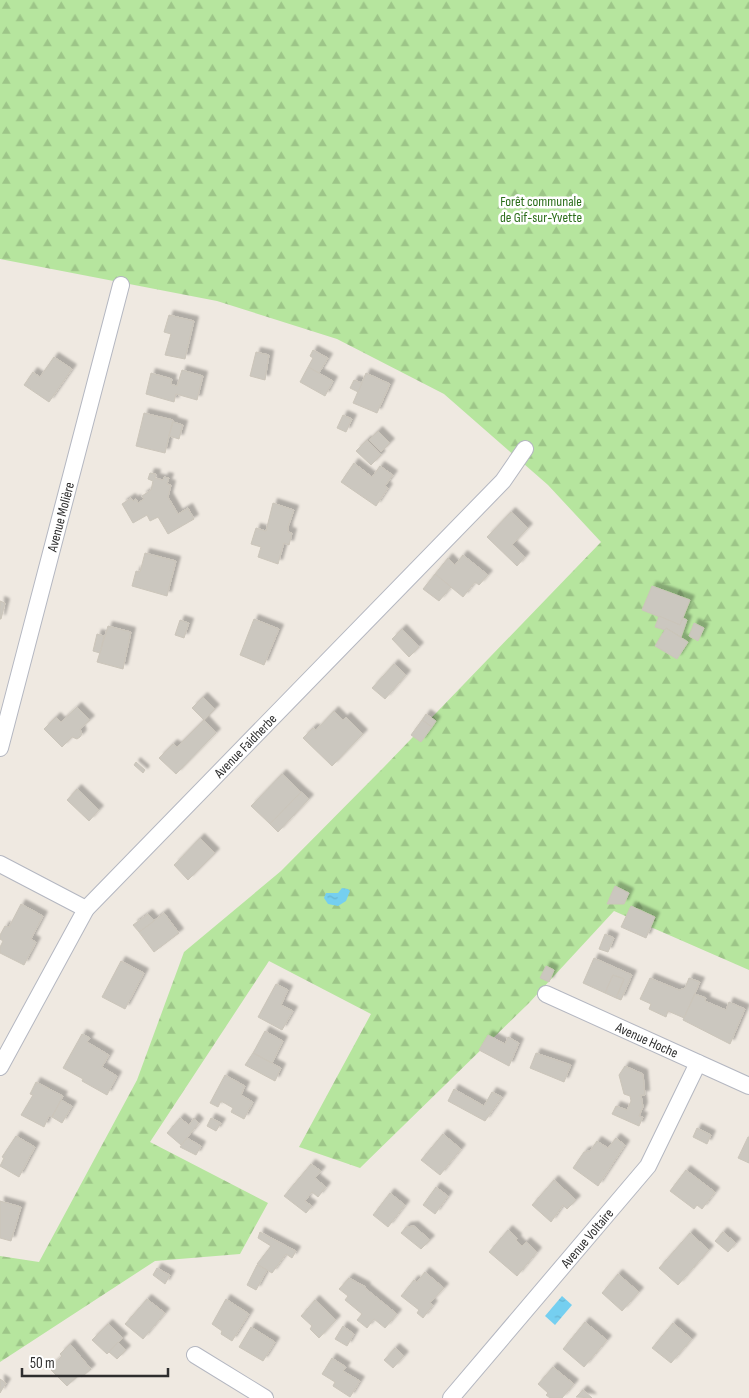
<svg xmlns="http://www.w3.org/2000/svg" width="749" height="1398" font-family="'Sofia Sans Condensed',sans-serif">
<defs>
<pattern id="forest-firs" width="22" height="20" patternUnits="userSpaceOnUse" patternTransform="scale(1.25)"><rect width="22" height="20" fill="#b6e59e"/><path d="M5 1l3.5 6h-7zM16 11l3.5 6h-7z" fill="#9dc588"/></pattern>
<pattern id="water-ripples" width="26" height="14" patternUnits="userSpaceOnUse" patternTransform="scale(1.25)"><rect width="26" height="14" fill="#75cff0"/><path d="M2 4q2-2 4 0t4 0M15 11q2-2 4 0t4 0" fill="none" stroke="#66b2ce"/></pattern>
<filter id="shadow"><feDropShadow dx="4.5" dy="-4.5" stdDeviation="1" flood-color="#0004"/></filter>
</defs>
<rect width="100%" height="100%" fill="#efe9e1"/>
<polygon fill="url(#forest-firs)" points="0,0 749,0 749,970 614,911 529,1003 360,1168 299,1147 371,1014 269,961 150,1142 268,1203 240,1254 155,1261 0,1362 0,1256 39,1262 137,1080 184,952 281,871 385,766 601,542 548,485 444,394 337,339 217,301 0,259"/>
<g fill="url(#water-ripples)">
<polygon points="342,888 348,889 350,891 346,901 338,906 328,904 324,898 326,893 338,893"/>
<polygon points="562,1296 572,1305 555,1325 545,1316"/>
</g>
<g fill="#cbc7bf" stroke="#cbc5ba" filter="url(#shadow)">
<polygon points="169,315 194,321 185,359 165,355 171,334 164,332"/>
<polygon points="313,350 328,358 319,373 308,367 313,358 310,356"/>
<polygon points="256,352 269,355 265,380 250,376"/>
<polygon points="54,357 72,369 49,402 24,385 33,372 40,377"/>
<polygon points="308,367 333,381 325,396 300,382"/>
<polygon points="182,370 203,376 197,400 176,394 174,402 146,394 151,373 172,379 171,384 177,386"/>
<polygon points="366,373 390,384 377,413 353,403"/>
<polygon points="354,380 362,383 358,392 350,388"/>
<polygon points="144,413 173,420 165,453 136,446"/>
<polygon points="343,415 352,419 346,432 337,428"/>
<polygon points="173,422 183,425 179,439 169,436"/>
<polygon points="378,431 390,443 381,452 369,440"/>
<polygon points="367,440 381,455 371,465 356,451"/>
<polygon points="354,463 372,477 380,466 393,475 385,486 388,488 376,506 341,482"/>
<polygon points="150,473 156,474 155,478 163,480 164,477 169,478 167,484 171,485 168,497 178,514 188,508 194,519 168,534 158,517 150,521 147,515 133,523 122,504 131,498 133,501 136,499 138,503 144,499 142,496 151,490 153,481 148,479"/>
<polygon points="273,503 294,510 288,527 288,532 292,533 289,545 284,543 278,564 258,557 261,547 251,544 256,528 266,531"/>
<polygon points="511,512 528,528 512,545 525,557 517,566 487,537"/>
<polygon points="145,553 176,561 167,596 132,586 136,571 140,572"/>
<polygon points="463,555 488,575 479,585 475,582 463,597 435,574 448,558 455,565"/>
<polygon points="435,574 451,587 439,601 423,589"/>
<polygon points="652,586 690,600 680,625 642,610"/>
<polygon points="0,601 5,603 1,619 0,619"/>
<polygon points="659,616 680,625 683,618 687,620 681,637 666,628 665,630 655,627"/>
<polygon points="254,619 279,629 264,665 240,655"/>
<polygon points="180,620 189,623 184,638 175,635"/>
<polygon points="694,623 704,628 698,641 689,636"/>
<polygon points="108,626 131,632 123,669 97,662"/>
<polygon points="666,628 688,642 677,659 655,646"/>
<polygon points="402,629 419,647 409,657 392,639"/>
<polygon points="97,634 104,636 100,653 93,651"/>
<polygon points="394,664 406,675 385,699 372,688"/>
<polygon points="203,697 215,709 204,720 192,708"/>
<polygon points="77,707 90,720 80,729 82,734 80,737 77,739 72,737 62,747 44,729 56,717 61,722"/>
<polygon points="334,711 343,720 346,717 363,734 332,766 303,738 313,728 316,730"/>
<polygon points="426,714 436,721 432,727 422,720"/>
<polygon points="204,720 216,733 176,774 159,758 173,744 177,747"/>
<polygon points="422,720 432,727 421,742 411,735"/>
<polygon points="136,762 145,770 143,773 134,765"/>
<polygon points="282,774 301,792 270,824 251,806"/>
<polygon points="77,789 99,810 89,821 67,800"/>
<polygon points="301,792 309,799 278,832 270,824"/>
<polygon points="200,838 215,853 188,880 174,865"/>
<polygon points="615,886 629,893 624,904 607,904"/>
<polygon points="21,904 43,916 31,939 36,942 24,965 0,953 0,947 3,941 0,939 0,935 5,926 9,927"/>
<polygon points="631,906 655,917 646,938 621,927"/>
<polygon points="164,913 179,933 154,952 139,932"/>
<polygon points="148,914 154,921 139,932 133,925"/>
<polygon points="605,934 614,938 608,952 599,949"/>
<polygon points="594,958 632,975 621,1000 616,998 624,979 613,975 605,993 583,983"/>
<polygon points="121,961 144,973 125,1009 102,997"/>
<polygon points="546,966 554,970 549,982 540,978"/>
<polygon points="613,975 624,979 616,998 605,993"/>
<polygon points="650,978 679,990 685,988 689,978 700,982 684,1018 668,1011 666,1017 649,1009 651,1004 640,999"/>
<polygon points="276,984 288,990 281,1005 293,1011 282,1030 258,1017"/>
<polygon points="695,994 706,998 705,1001 726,1010 729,1002 745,1009 730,1044 683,1020"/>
<polygon points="265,1031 283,1041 272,1063 253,1053"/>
<polygon points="82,1034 90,1038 87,1042 109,1055 102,1067 117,1076 107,1095 82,1081 83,1079 63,1068"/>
<polygon points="488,1035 505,1044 508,1037 519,1043 509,1066 479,1050"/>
<polygon points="253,1053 281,1068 275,1081 245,1065"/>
<polygon points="536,1053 571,1065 564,1082 530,1068"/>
<polygon points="625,1066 643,1074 645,1095 641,1095 643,1107 639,1116 643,1117 639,1126 612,1114 616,1106 627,1110 631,1101 630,1096 624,1094 619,1075"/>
<polygon points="225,1075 245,1086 241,1095 253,1102 244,1119 231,1112 233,1108 221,1101 218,1107 210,1103"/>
<polygon points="36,1082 63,1096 52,1117 49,1116 44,1127 21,1115 33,1095 30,1094"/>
<polygon points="454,1089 484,1106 492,1092 502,1097 485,1121 448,1101"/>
<polygon points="61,1100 72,1106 62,1123 52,1117"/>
<polygon points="180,1118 189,1125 194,1118 199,1123 181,1145 167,1133"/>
<polygon points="211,1118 221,1123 216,1131 207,1126"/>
<polygon points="697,1128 711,1135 707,1144 693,1137"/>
<polygon points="443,1134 461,1149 440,1175 421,1160"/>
<polygon points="16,1136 35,1147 19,1177 0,1166 4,1158 2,1157"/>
<polygon points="748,1137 749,1137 749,1163 738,1158"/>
<polygon points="187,1138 201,1146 196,1155 180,1147"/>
<polygon points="616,1138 625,1145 598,1186 573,1168 584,1152 590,1151 597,1141 608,1148"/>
<polygon points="311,1164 321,1171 315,1178 326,1187 318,1197 312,1192 305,1201 312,1206 306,1213 284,1196"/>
<polygon points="686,1170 715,1192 702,1209 697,1205 694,1209 670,1191"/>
<polygon points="554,1180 576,1200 567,1209 563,1205 551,1222 532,1205"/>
<polygon points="436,1187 448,1196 435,1214 423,1205"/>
<polygon points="390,1193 405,1205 388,1227 373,1215"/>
<polygon points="0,1201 21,1207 11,1241 0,1238"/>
<polygon points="414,1226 430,1240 421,1249 401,1233 406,1227"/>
<polygon points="508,1230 517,1238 516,1240 522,1246 526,1242 537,1252 517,1276 489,1252"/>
<polygon points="260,1232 296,1251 292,1258 286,1254 272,1273 257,1264 271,1246 258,1238"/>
<polygon points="723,1232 736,1243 728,1252 715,1241"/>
<polygon points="690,1233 709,1250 678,1285 659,1268"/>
<polygon points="257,1265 267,1270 256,1290 247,1285"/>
<polygon points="157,1268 170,1275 165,1284 153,1275"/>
<polygon points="425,1272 444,1288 430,1303 433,1305 423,1318 417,1313 419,1310 401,1296 414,1280 417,1282"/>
<polygon points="618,1274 639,1292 622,1311 602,1293"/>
<polygon points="349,1278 366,1287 365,1288 397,1314 385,1328 374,1319 367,1328 357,1320 362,1314 345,1300 348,1296 339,1289"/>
<polygon points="147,1299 165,1313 143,1339 125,1324"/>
<polygon points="226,1299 249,1314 232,1341 221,1334 222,1331 212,1324"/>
<polygon points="315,1300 336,1320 319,1338 310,1329 312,1326 301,1316"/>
<polygon points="585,1322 607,1340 584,1367 563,1349"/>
<polygon points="673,1323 692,1339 671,1363 652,1348"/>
<polygon points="108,1324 123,1338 107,1354 92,1340"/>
<polygon points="343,1326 354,1334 347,1346 335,1339"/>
<polygon points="251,1327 275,1342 263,1361 239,1347"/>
<polygon points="118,1342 126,1350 117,1359 109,1352"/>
<polygon points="70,1344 91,1369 82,1377 79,1375 67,1386 49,1368 62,1356 60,1354"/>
<polygon points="395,1348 404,1356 393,1368 384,1360"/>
<polygon points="332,1358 346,1367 343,1371 360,1381 350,1397 333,1386 335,1382 322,1374"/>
<polygon points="553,1367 574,1384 562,1398 550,1398 546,1395 548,1393 538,1384"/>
<polygon points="0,1379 6,1383 0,1393"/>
<polygon points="583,1390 592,1398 576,1397"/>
</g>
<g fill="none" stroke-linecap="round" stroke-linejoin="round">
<g stroke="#b4b7c1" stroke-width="18">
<g id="street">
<path id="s1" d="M0,748L121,285"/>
<polyline points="0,864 86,909"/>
<path id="s2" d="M546,994L749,1086"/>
<path id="s3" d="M0,1067L86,909L503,481L525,449"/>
<polyline points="195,1355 265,1398"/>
<path id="s4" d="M451,1398L648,1166L698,1063"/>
</g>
</g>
<use href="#street" stroke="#fff" stroke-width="16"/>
</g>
<g text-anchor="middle" stroke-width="5" stroke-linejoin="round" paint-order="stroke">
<g font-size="14" fill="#2c6e1b" stroke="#fff">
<text x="541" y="206">Forêt communale<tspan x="541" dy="16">de Gif-sur-Yvette</tspan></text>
</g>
<g font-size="14" fill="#2e2e2e" stroke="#fff">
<text dy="5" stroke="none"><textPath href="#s1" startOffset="239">Avenue Molière</textPath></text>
<text dy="5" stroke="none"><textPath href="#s3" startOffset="408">Avenue Faidherbe</textPath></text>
<text dy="5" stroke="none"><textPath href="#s2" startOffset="111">Avenue Hoche</textPath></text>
<text dy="5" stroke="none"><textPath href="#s4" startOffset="210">Avenue Voltaire</textPath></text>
</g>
</g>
<path d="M22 1368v8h146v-8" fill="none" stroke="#2e2e2e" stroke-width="2.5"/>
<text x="30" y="1368" font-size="15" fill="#2e2e2e" stroke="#ffffff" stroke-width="4" paint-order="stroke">50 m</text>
</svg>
